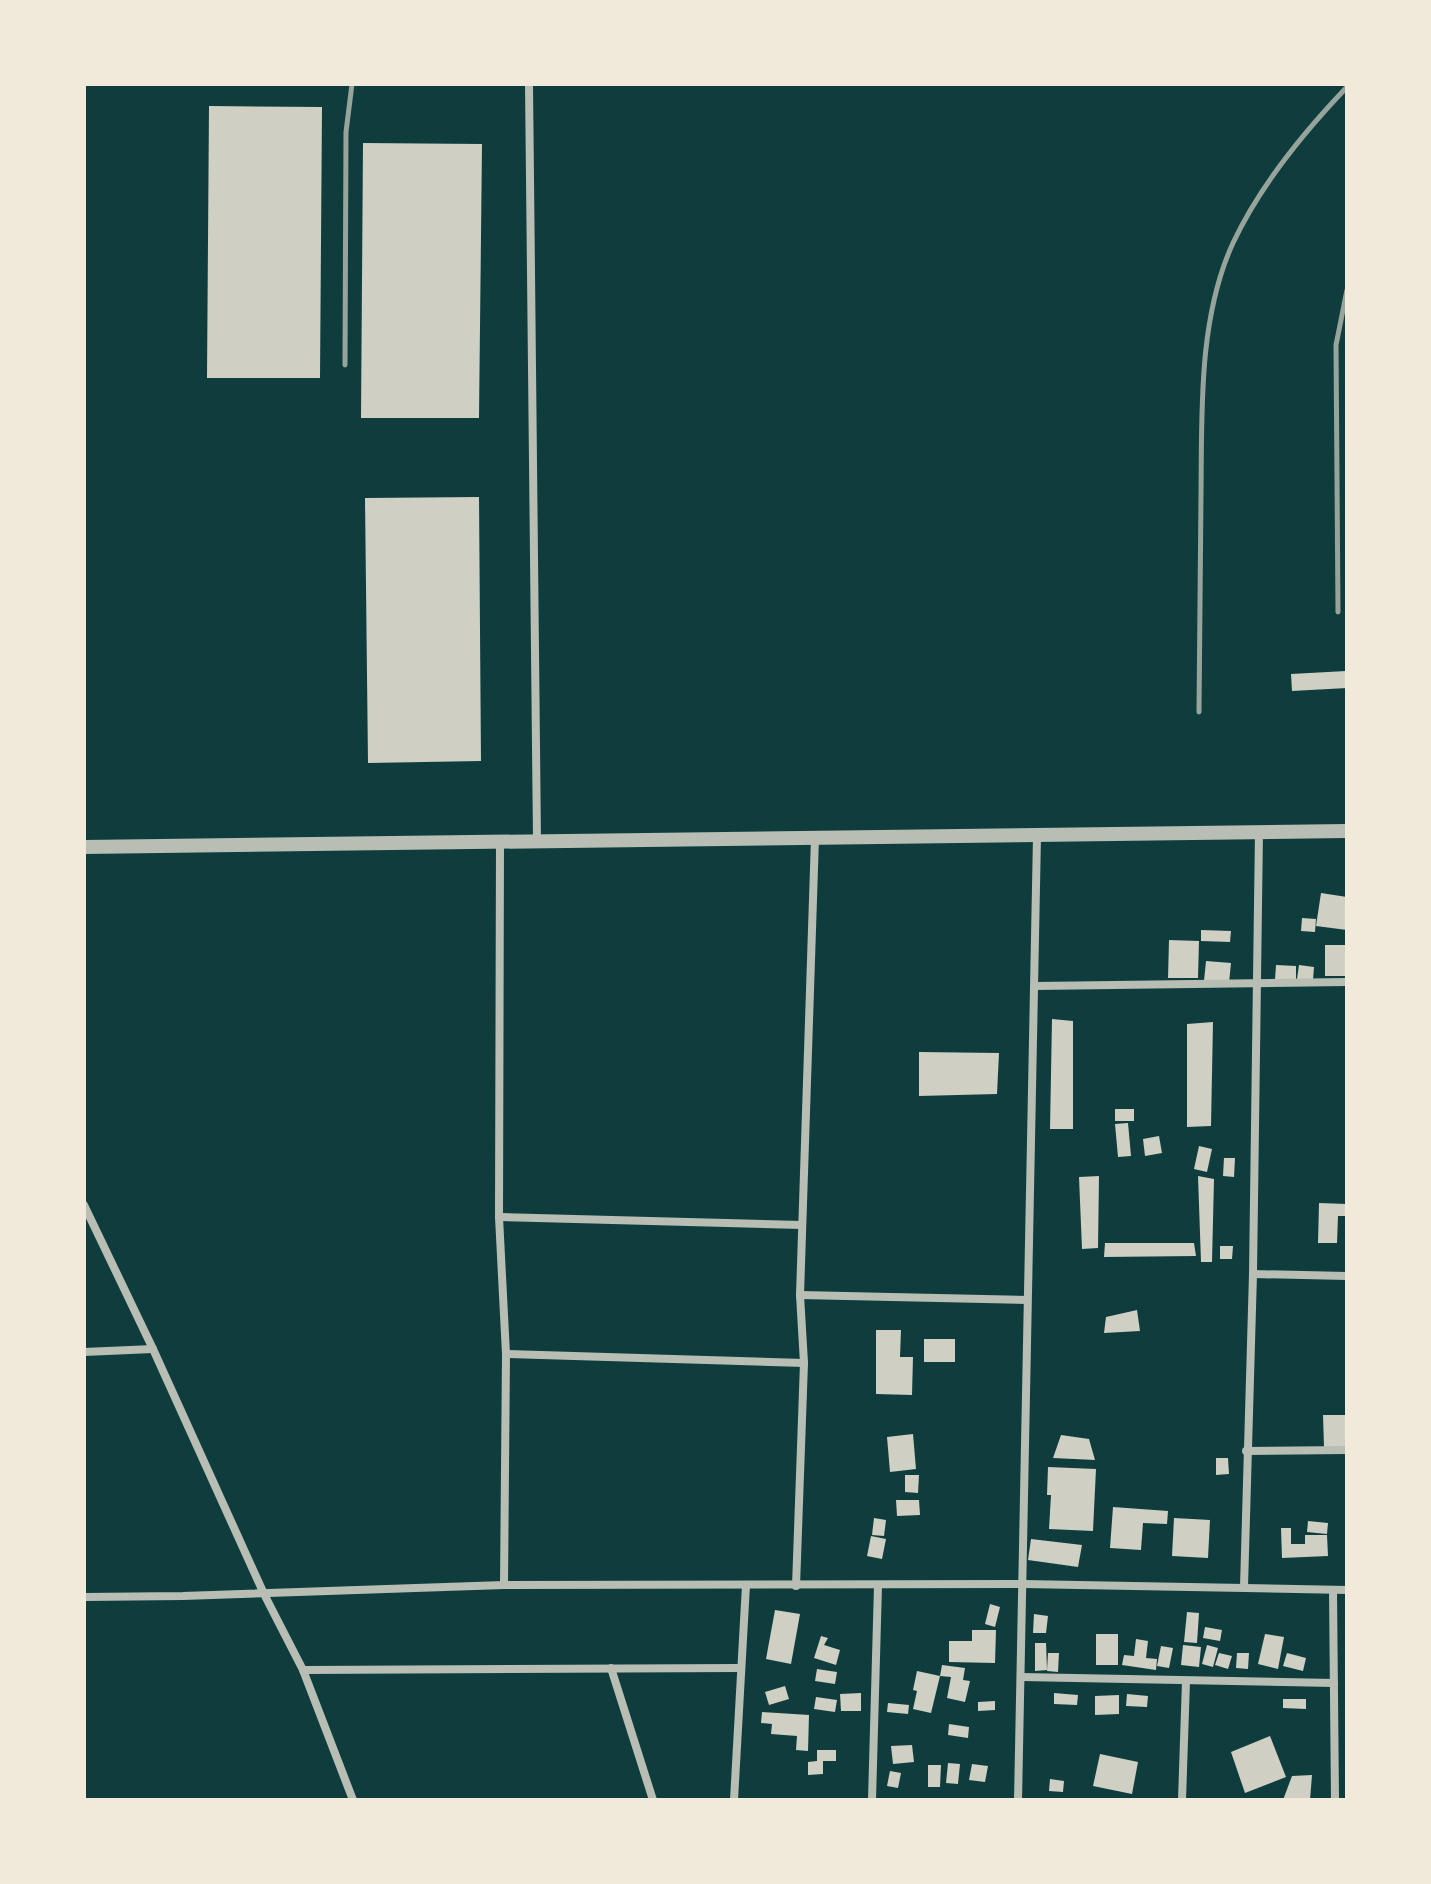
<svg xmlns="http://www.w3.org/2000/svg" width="1431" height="1884" font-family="'Fira Sans',sans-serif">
<rect width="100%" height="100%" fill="#0f3d3e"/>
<g fill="#cfcfc3">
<polygon points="209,106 322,107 320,378 207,378"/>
<polygon points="363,143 482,144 479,418 361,418"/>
<polygon points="479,497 481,761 368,763 365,498"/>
<polygon points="1346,671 1347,688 1292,691 1291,674"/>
<polygon points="1321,893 1347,897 1347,930 1316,926"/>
<polygon points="1302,918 1316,919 1315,932 1301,931"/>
<polygon points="1201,930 1231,931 1230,942 1201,941"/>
<polygon points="1169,940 1199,941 1198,978 1168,978"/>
<rect x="1325" y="945" width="22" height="31"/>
<polygon points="1206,961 1231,963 1229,983 1204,981"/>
<polygon points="1276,965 1296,966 1296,981 1275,980"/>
<polygon points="1299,965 1314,967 1313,980 1297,979"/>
<polygon points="1052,1019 1073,1021 1073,1129 1050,1129"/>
<polygon points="1213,1022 1211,1126 1187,1127 1187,1024"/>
<polygon points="919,1052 999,1053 997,1094 919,1096"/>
<rect x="1115" y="1109" width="19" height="12"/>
<polygon points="1128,1123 1131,1156 1118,1157 1115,1124"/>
<polygon points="1159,1136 1162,1153 1145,1156 1143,1139"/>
<polygon points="1199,1146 1212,1149 1207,1172 1194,1169"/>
<polygon points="1224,1158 1235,1158 1234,1177 1223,1176"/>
<polygon points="1099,1176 1098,1248 1082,1249 1079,1177"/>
<polygon points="1198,1176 1214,1179 1212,1262 1201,1262"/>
<polygon points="1319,1203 1347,1204 1347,1216 1338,1216 1337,1243 1318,1243"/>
<polygon points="1105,1243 1194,1243 1196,1256 1104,1257"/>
<polygon points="1220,1246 1233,1246 1232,1259 1220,1259"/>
<polygon points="1137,1310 1140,1331 1104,1333 1106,1317"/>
<polygon points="876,1330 901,1330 900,1357 913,1357 912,1395 876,1394"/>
<rect x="924" y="1339" width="31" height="23"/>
<polygon points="1323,1415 1347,1415 1347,1447 1324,1447"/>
<polygon points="913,1434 916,1469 890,1472 887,1437"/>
<polygon points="1061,1435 1089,1439 1095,1460 1053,1458"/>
<polygon points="1216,1458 1228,1458 1229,1474 1216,1475"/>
<polygon points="1048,1467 1096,1469 1093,1531 1049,1529 1051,1495 1047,1495"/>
<polygon points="905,1475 919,1475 918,1493 905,1492"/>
<polygon points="896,1500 919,1500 920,1515 897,1516"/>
<polygon points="1113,1507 1168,1511 1167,1524 1143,1523 1141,1550 1110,1548"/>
<polygon points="874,1518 886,1520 884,1536 872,1535"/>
<polygon points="1174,1518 1210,1520 1208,1558 1172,1556"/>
<polygon points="1308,1521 1328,1523 1327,1534 1307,1532"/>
<polygon points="1281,1528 1291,1528 1291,1544 1305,1544 1305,1535 1327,1535 1328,1556 1282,1558"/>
<polygon points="871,1536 886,1539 882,1559 867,1556"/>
<polygon points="1031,1539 1082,1545 1078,1567 1028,1560"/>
<polygon points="990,1604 1000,1607 995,1627 985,1624"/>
<polygon points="775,1610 800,1614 791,1664 766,1659"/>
<polygon points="1187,1612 1199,1613 1197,1643 1184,1642"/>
<polygon points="1034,1614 1048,1616 1046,1633 1033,1633"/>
<polygon points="1205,1627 1222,1630 1220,1641 1203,1638"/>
<polygon points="972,1630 996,1630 995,1663 949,1662 949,1641 972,1641"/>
<rect x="1096" y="1634" width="22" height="31"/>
<polygon points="1265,1634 1284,1637 1278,1669 1258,1664"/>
<polygon points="821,1636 828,1638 824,1645 840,1650 836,1665 814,1658"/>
<polygon points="1136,1639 1148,1641 1146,1658 1157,1659 1156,1670 1122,1665 1124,1655 1134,1656"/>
<polygon points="1035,1643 1046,1643 1047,1670 1035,1671"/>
<polygon points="1183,1645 1201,1647 1199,1667 1181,1665"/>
<polygon points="1207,1645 1218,1648 1213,1667 1202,1664"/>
<polygon points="1161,1646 1173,1648 1169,1668 1157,1666"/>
<polygon points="1048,1653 1059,1653 1058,1672 1047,1671"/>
<polygon points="1219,1653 1232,1656 1228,1669 1215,1665"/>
<polygon points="1237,1653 1249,1653 1248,1669 1236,1668"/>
<polygon points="1287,1653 1306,1658 1303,1671 1283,1666"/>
<polygon points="942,1665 965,1668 963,1680 970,1681 965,1702 947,1698 951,1677 940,1676"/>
<polygon points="817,1669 837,1672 835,1684 815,1681"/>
<polygon points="917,1671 940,1676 931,1713 913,1709 917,1691 913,1690"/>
<polygon points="785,1686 789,1699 769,1705 765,1692"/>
<polygon points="861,1693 861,1711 841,1711 840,1694"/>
<polygon points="1054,1693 1078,1695 1077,1705 1054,1704"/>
<polygon points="1127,1694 1148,1696 1147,1707 1126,1706"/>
<polygon points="1119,1695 1119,1714 1095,1715 1095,1696"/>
<polygon points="816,1697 837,1700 835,1712 814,1709"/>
<polygon points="1283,1699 1306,1699 1306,1709 1283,1708"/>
<polygon points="995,1701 995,1710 978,1711 978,1702"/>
<polygon points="888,1703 909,1705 908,1714 887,1712"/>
<polygon points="762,1712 809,1715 808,1751 796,1750 797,1736 771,1734 772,1724 761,1723"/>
<polygon points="949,1724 969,1727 968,1738 948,1735"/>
<polygon points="1270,1736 1286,1777 1245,1793 1231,1752"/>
<polygon points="912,1745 914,1762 893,1764 891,1746"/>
<polygon points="817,1750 836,1750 836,1761 823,1761 823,1774 808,1775 808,1762 817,1761"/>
<polygon points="1100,1754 1138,1762 1132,1794 1093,1786"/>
<polygon points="948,1763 960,1764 958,1784 946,1783"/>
<polygon points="972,1764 988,1766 985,1782 969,1780"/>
<polygon points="928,1765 941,1765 940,1787 928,1787"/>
<polygon points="890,1771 901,1773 898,1788 887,1786"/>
<polygon points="1312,1775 1310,1800 1283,1800 1292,1776"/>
<polygon points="1050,1779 1064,1781 1063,1792 1049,1791"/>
</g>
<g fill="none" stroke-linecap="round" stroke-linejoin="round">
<g stroke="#b8beb3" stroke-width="8">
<polyline points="529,84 537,840"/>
<polyline points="500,842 499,1217 506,1354 504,1585"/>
<polyline points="1035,986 1347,982"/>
<polyline points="84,1205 153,1349 264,1594 303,1670 353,1800"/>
<polyline points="499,1217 802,1225"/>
<polyline points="1253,1274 1347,1276"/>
<polyline points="800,1295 1027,1300"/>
<polyline points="84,1352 153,1349"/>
<polyline points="506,1354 804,1363"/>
<polyline points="1246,1451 1347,1450"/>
<polyline points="796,1586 804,1363 800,1295 815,838"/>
<polyline points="1244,1587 1253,1274 1259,831"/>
<polyline points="1333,1590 1335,1800"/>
<polyline points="84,1597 183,1596 504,1585 1023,1584 1347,1590"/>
<polyline points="611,1668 653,1800"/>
<polyline points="303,1670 739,1668"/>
<polyline points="1021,1677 1334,1683"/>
<polyline points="734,1800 746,1585"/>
<polyline points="872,1800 878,1586"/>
<polyline points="1018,1800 1037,836"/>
<polyline points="1182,1800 1186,1681"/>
</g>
<polyline stroke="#b8beb3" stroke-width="14" points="84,847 1347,831"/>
<g stroke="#97a49c" stroke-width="5">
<polyline points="345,365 346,132 352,84"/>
<polyline points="1338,612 1336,345 1347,290"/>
<path d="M1199,712C1200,640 1201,567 1201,494C1202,413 1198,319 1233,243C1260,185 1303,133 1347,87"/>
</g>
</g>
<rect width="1431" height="1884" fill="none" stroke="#f1e9da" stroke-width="172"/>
</svg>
